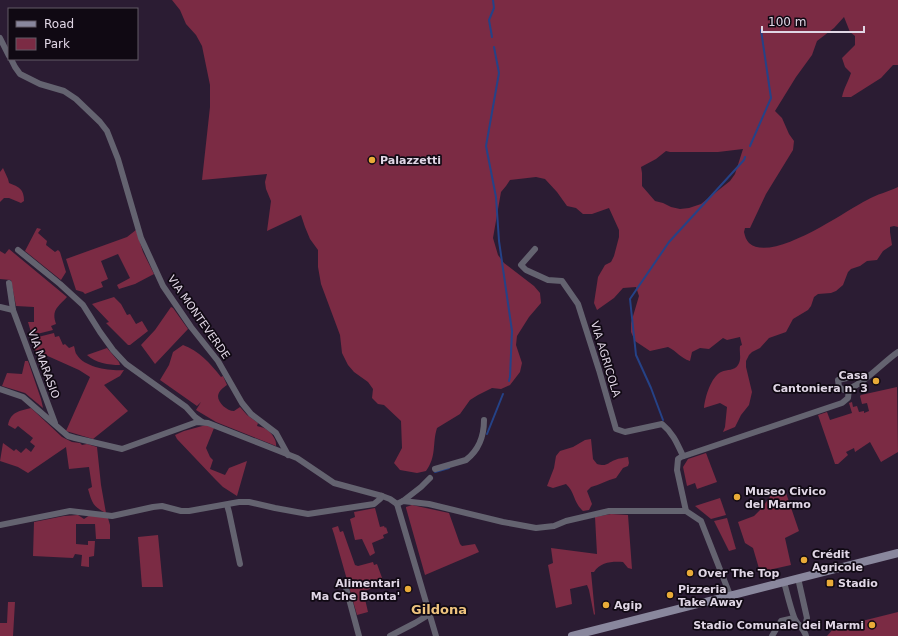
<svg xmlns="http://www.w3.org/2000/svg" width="898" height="636" font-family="'DejaVu Sans',sans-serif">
<rect width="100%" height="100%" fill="#2b1c33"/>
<g fill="#7b2b44" fill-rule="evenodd">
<path d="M172,0H898V65H893L881,78L851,97H842C844,88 848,82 851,73L845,67L842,58L855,45V36L850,32L844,17L834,28L817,41L812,55L796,77L775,111L782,118L789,134L794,141L793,150L766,194L750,228H745L744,232C745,236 746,240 749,243C772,264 845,211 867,200C877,194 888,192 898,187V227L894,226L890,227V232L892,245L883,251L877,260L867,261L860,266L851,269L848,272L843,285L836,291L831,293L818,294L814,297L811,306L808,310L793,319L786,332L769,338L760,348L752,352L749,355L746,361V367L752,392L749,405L741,415L735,427L723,432L725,427L727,407L720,403L704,408C705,397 711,377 721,372C728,369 734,371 738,365C742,359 739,353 740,346L742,345L740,337L727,340L723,338L709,349L700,348L692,352L690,361C680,358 677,351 668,347L650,351L635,341L631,332V323L639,296L636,287L623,288L614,298L597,310L594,303L598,277L605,265L611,262L614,256L619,237V230L609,208L592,214H583L576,208L567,206L557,192L545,179L536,177L510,180L506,186L501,192L493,238L498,255L504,263L534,286L540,293L541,303L529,317L517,336L516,345L522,363L520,372L510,385L501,389L492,388L478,395L470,400L460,414L437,428C432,444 437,456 426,471L417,473L400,470L394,463L402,448L401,421L384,405L378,404L372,398L373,389L368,382L354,372L348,365L342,353L340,335L321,284L318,267V250L310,239L305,227L301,215L267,231L271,201L266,189L265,182L267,174L202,180L210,107V85L202,46L196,35L186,24L180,10ZM743,149L735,174L730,181L701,204L689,208L680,209L671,207L663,203L655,201L642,186V173L641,167L656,159L666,151L670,152H718Z"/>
<path d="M3,168L8,179L9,183C19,187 24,189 24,201L21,203L9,198H4L0,202V172Z"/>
<polygon points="37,228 41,229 38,233 47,241 46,245 55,252 58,250 60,252 66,272 61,280 25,251"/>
<polygon points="136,230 143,252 154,274 135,284 119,289 117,285 130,278 118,254 101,261 108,279 101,282 103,287 85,294 83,292 76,290 66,259 127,237"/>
<path d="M9,249L67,297C58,307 51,310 56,324L51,326L53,330L37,334L38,337L54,333L55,337L59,336L63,345L65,344L69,348L74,346C75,349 75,353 77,355C85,368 111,371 124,370L120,376L104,385L128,411L93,439L66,431L90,377L79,370L32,349L35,346L28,322H34V307L16,306L11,280L0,279V251L5,254Z"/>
<polygon points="114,297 121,304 127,315 130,314 136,324 142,321 148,331 130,345 128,345 106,323 109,322 92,304"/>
<polygon points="171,307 173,308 188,329 155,364 141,345 155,330"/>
<path d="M183,345C199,351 210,363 221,377L223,376L227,385C223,388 219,390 218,396C218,403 227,411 234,411L240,407L247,415L258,423L257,426C259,427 262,427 264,428C270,431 277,439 276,446L216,422L196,410L201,402L197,406L160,380L169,365L173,352Z"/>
<path d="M107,348L119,362L120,365C108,365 96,363 87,355Z"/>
<polygon points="25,361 28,361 41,399 43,408 25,393 2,386 7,373 22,374"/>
<polygon points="897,387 898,452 881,462 870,442 855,452 854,448 846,452 848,455 838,464 835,464 818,415 827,412 830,420 852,413 849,403 852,402 853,407 857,406 859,412 864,411 864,413 869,411 867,403 862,404 860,396 861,395"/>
<path d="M31,408L62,437L72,442L80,443L82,445L87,444L97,447L101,485L106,513C92,506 92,502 88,489L92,487L89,467L69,469L66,447L28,473L18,467L0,461L3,443L14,451L16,449L21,453L26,448L31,452L35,446L30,442L33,438L18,426L15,429L8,425C11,411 20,411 31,408Z"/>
<polygon points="206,425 214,428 206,448 210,457 213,460 210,469 225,475 229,468 247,461 237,496 223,487 214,478 177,439 175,435 184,431"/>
<path d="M591,439L593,459L597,464C607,467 607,463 615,460C619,458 624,458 628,457L629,463L628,466L623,468L616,478C607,480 600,485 591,487L587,491L592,504L589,510L583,511C573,502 575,492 566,484L553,488L547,486L554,468L556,456L560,451L573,447L585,440Z"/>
<polygon points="706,453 717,482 697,489 695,483 687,486 683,467 688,459"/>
<polygon points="785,490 799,531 785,538 791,565 760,572 753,548 745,543 738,522 754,516 761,509 772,494"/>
<polygon points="720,498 726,515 711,519 695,506"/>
<polygon points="412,505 449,513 460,544 462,546 475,544 479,552 425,575 406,508 406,507"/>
<polygon points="375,508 380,527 384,526 385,528 386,527 388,533 383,535 384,538 372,543 375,553 370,556 362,539 355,540 350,519 355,517 354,512"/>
<path d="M611,514L628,515L632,569L628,568L623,562C613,561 600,562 594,572H591L595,614L594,615L589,590L587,585L570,589L572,604L556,608L548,565L553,563L551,548L597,554L595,517Z"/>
<polygon points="78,515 84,519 90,515 108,518 110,525 110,539 96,539 95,524 76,524 76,544 88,545 88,541 95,541 94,556 89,557 89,567 81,566 82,555 75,554 73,558 33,556 34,522 64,516"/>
<polygon points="727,518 736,549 729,551 714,521"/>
<polygon points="338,526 340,532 343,531 355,565 358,566 373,562 374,565 377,564 385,586 380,585 365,591 367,598 365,599 368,612 357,615 334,534 332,528"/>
<polygon points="158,535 163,587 142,587 138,537"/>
<polygon points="8,602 15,602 13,636 0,636 0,623 7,623"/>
<polygon points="898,612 898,636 827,636 834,628"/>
</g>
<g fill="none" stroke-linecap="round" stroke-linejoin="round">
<g stroke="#254287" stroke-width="2">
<polyline points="492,37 489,20 494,8 493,0"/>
<polyline points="494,47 499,73 486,146 496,197 499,241 512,331 510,377 509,381"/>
<polyline points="750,146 771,98 761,30"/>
<polyline points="663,420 651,388 636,355 630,299 669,242 744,160 745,157"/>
<polyline points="487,434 503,394"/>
<polyline points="435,472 449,468"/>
</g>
<g stroke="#646370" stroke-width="6">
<polyline points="0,38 9,56"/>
<polyline points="11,59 15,67 20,74 40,84 64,91 76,99 100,122 107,131 118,159 141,238 163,286 191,327 218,361 242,403 251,414 276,433 288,455"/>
<path d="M535,249L521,265L526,270L548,280L562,281L578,304L599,370L616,429L625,432L662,424C673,433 677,443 683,456"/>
<polyline points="18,250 60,284 83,305 100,332 113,350 126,364 186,407 195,417 202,422"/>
<polyline points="9,283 13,310 55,423"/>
<polyline points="0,307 13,310"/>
<path d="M847,378L838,380L839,387L844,390C860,388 883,362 898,352"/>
<polyline points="0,389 23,397 68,436 75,438 122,449 197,422 208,423 297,458 334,483 382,496 390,499 397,504"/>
<path d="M435,469L466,460C479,450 484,435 484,420"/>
<polyline points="403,501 421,487 430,478"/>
<polyline points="397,504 403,501 429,504 503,522 536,528 554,526 566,521 609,511 686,511"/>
<polyline points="397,504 436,636"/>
<polyline points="227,505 229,512 240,564"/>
<polyline points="0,525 70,511 112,516 153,507 162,506 181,511 189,511 239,502 249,502 275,508 308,514 374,504 380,499 382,496"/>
<polyline points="798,578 807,618 804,630"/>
<path d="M784,582C787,593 790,606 794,617C797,625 804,628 806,636"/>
<polyline points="345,584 359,636"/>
<polyline points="730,595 701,521 686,511 677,470 678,459 681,457 842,403 848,398 849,389"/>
<polyline points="390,636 415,623 430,614"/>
<polyline points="772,636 781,621 794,618"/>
</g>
<polyline stroke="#89879d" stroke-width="8" points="572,636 898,553"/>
</g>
<g fill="#e9ab38" stroke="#100913" stroke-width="1.5">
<circle cx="372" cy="160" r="4"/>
<circle cx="876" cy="381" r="4"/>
<circle cx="737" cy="497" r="4"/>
<circle cx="804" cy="560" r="4"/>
<circle cx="690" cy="573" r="4"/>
<rect x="826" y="579" width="8" height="8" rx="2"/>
<circle cx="408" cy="589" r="4"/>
<circle cx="670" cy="595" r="4"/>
<circle cx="606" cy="605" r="4"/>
<circle cx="872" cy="625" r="4"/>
</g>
<g text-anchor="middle" stroke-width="3.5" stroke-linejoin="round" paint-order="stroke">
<g font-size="11" font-weight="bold" fill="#e0d6e5" stroke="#100913" text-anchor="start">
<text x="380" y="164">Palazzetti</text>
<text x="868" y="379" text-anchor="end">Casa<tspan x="868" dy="13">Cantoniera n. 3</tspan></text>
<text x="745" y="495">Museo Civico<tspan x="745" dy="13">del Marmo</tspan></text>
<text x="812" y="558">Crédit<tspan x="812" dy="13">Agricole</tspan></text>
<text x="698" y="577">Over The Top</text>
<text x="400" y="587" text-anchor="end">Alimentari<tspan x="400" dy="13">Ma Che Bonta'</tspan></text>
<text x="838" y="587">Stadio</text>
<text x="678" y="593">Pizzeria<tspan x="678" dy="13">Take Away</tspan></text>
<text x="614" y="609">Agip</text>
<text x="864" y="629" text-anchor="end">Stadio Comunale dei Marmi</text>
</g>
<g font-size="11" fill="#e0d6e5" stroke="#100913">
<text transform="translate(199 317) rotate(55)" y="4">VIA MONTEVERDE</text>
<text transform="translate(606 359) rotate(73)" y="4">VIA AGRICOLA</text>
<text transform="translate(44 364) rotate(70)" y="4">VIA MARASIO</text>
</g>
<g font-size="13" font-weight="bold" fill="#eec37e" stroke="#100913">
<text x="439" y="614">Gildona</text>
</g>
</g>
<rect x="8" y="8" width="130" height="52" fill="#100913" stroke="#635b67"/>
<rect x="16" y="21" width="20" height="6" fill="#89879d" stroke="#635b67"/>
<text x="44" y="28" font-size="12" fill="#e0d6e5">Road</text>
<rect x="16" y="38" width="20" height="12" fill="#7b2b44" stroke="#635b67"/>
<text x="44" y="48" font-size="12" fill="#e0d6e5">Park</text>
<path d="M762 26v6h102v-6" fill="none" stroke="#e0d6e5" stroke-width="2"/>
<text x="768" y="26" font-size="12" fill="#e0d6e5" stroke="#100913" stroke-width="3" paint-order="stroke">100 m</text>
</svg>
